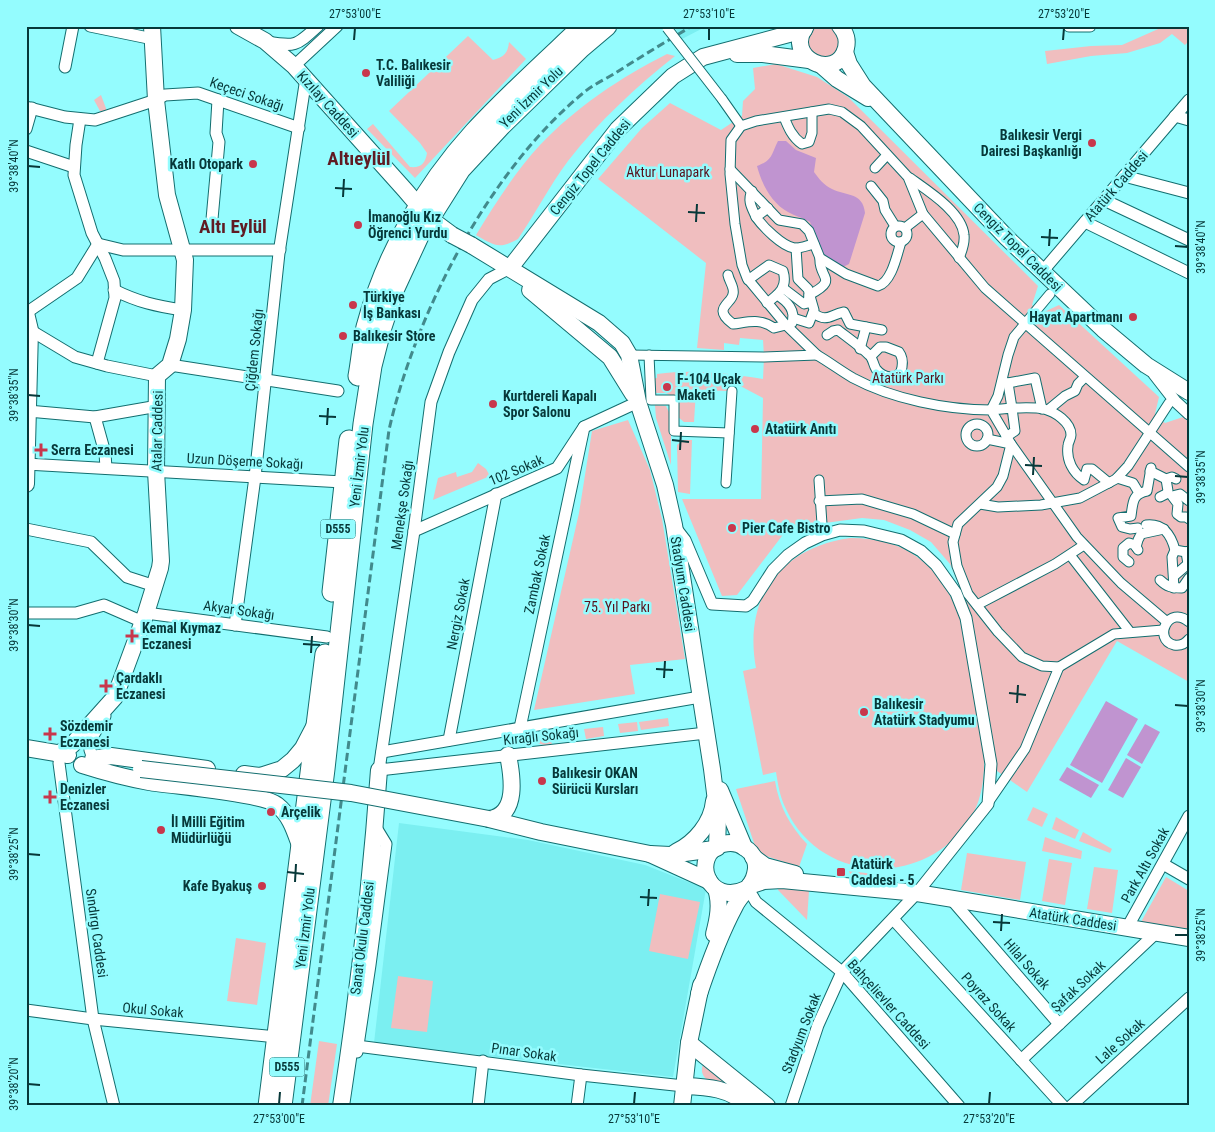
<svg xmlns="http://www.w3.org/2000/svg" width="1215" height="1132" font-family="'Roboto Condensed',sans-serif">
<rect width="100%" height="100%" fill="#94fcfe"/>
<g fill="#7beff1">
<polygon points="674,26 707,26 682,39"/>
<polygon points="399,823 528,840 645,865 706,889 673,1077 374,1043"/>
</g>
<g fill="#f0bebf">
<polygon points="815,26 830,26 837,32 840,42 836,52 827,58 811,54 806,38 812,28"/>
<polygon points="1165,26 1177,26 1189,30 1189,41 1185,45 1172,34 1160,43 1127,53 1091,56 1047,64 1045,51 1091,46 1122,45"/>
<path d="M468,36L493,60C504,57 508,53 509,42L526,59L415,178L367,129L373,124L410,167C421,168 425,164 427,153L420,143L389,111Z"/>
<path d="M667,54L675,56C636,87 599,121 568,161C550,185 535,214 518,239C498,250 494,245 476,235C495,204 515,172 540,145C575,108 621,77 667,54Z"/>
<path d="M776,64L817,77L848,97L1038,286L1032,305L1042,313L1059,305L1159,397L1155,414L1165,423L1183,417L1189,422V682L1117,641L1027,792L997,771L969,609L950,564L931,542L910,530L884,520L862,518L788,528L737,595L722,596L682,499H761L763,398L729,380V391L696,390L694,422H684L678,417V397L671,396L666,393H655L654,378H657V374C693,369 727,373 763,379L764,357L763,340L740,338L739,345L724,343V350L697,348L706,263L598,179L642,128L670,103L721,130L742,116L743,101L755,89L753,68Z"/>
<polygon points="101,95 107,111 100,111 94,100"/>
<polygon points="655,405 666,406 671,416 671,465 656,418"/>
<polygon points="628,420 650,470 662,519 685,659 630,665 635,694 534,710 579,513 592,431"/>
<polygon points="683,440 692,440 690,494 678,492 677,445"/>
<polygon points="478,463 486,469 490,476 433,500 438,478 456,472 457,477 472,472"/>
<path d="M850,538C906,538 937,563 959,614L984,753C985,777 982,802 968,822C922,889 820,883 786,809C780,797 778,785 776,772L763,775L743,671L756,668C743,598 780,548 850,538Z"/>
<polygon points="668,718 669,726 641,730 639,722"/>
<polygon points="637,722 638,731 620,733 618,724"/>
<polygon points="603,727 604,736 586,739 584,729"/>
<polygon points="572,730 573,740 555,742 554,733"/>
<polygon points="550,733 552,745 544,745 536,743 536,739 543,734"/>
<path d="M775,781C779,806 790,826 807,844L799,867L766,856L756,849L736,789Z"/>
<polygon points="1033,807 1048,814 1042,827 1027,820"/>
<polygon points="1056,817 1079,830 1075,839 1052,829"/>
<polygon points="1083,832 1112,849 1110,853 1079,841"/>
<polygon points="1045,837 1082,851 1081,859 1042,851"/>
<polygon points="967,853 1026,862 1020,900 961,890"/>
<polygon points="1049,859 1072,863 1065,905 1042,901"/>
<polygon points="1094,867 1118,870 1112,913 1087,909"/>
<polygon points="849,871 891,876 892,882 850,874"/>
<polygon points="1166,877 1189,891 1189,929 1141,922"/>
<polygon points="779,887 809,891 807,920 778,890"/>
<polygon points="660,894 700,902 688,959 649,951"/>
<polygon points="236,938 266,943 257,1005 227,1001"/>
<polygon points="398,976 433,981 427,1032 391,1028"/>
<polygon points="319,1041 337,1044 328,1106 310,1106"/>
<path d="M704,1062L743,1092C727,1087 693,1084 704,1062Z"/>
</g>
<g fill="#c094d0">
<path d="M778,141H786L796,150L816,158L814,172C819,179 824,185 832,189C846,196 863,192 865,213L849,264L843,267L831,261L822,254L810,222C803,218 795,216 788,212C771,203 761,182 757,166C773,160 771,155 778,141Z"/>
<polygon points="1106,701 1138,719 1102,783 1070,765"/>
<polygon points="1145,724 1160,732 1142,764 1127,755"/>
<polygon points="1126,758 1141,767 1123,798 1108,790"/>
<polygon points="1067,767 1099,785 1091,798 1059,780"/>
</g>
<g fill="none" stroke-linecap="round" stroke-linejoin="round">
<g stroke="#136e6f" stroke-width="11">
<g id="pedestrian">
<polyline points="722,99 741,126"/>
<path d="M784,117C788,127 792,137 802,144L809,142L812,133V112"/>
<polyline points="875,168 887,155"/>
<path d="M730,169L779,220L802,224L809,231L820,258L846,274L878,286C892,282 897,254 901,242"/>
<path d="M910,178C928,191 962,212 964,235C965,243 962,251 959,258"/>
<polyline points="871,186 883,201 885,210 895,226"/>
<path d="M752,191C747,201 752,208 756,217"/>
<path d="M768,208L756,217C763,227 782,246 794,248C800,249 808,245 814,244"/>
<circle cx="899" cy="234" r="8"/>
<polyline points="905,228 923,214"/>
<path d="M728,275C729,281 735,288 733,294C732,304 711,308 733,324C749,322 760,318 774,328L786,325"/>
<path d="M748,280L769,265L783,271C788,287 779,294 767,303"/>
<polyline points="783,288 804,304 808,303 809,295"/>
<path d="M777,295C787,301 796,311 792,323"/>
<path d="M809,295C840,279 818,278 820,258"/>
<path d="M813,313C828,323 829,315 844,312L850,324L882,330"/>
<polyline points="793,318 809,323 814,310 808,289 798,279 796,248"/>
<path d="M827,335L833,331L838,330C848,338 860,346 869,355C873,358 873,364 876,369C883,378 900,382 902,367C903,361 902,356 899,352L886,347H880L871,356"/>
<polyline points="860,349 866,327"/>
<polyline points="629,355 764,357 817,355 786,325 747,278 742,265 735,224 730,174 731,140 741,126 756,121 829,109 842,112 861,126 908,177 923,214 985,288 1189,467"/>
<polyline points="649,355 651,400 674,400 674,431 729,433"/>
<path d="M817,355C829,362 841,371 853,378C892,399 947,410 991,410L1011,444L1003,476L997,487L958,524L953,542L957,566L968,594L998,632L1022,657L1042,666L1059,667L1114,634L1163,630"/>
<path d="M1002,382L1008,383L1012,408C1022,408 1034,407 1044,409C1055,412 1071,422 1071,435C1071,439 1068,442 1068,446C1066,460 1073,473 1084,480L1087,469H1092L1109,483"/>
<polyline points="1008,383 1035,378 1042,409"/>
<polyline points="991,410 998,396 1008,355 1014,337 1050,294"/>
<polyline points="991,410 1012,408 1015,431 1006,437"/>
<polyline points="1048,410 1065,396 1075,391 1078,384 1085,377"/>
<circle cx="977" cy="435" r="11"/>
<polyline points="987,439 1011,444 1077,537 1121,583 1167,622"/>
<polyline points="1150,471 1166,479 1172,477 1176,479"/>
<polyline points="1117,478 1133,483 1139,493"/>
<polyline points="819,480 822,524"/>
<polyline points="726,483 732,391"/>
<polyline points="1160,497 1166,494 1168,491 1166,479"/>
<polyline points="819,501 862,499 913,514 955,534"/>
<polyline points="1189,501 1180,494 1172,496 1178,504 1177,514 1181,517 1186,517 1189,519"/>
<polyline points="980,504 998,507 1041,505 1080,498 1116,479 1128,466 1169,403"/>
<path d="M1146,525C1164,523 1171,535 1175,550L1186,552L1189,551"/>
<path d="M1138,528L1130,529L1122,527L1118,518L1131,516C1133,503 1132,494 1147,491L1151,468"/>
<polyline points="1136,547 1138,540 1141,534 1164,529"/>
<polyline points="1070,555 1130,632"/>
<polyline points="1129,562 1123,557 1123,548 1129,543 1135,545 1138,550"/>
<polyline points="1174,576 1188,564 1186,552"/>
<path d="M1160,580C1167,587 1172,588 1182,588L1189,578"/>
<polyline points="1174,588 1172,557 1175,550"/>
<polyline points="977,605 1055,564 1084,545"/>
<path d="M1189,622C1169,604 1152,639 1174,645C1180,646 1185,644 1189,639"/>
<polyline points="988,803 1025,749 1059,667"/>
</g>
</g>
<g stroke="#136e6f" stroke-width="13">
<g id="minor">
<polyline points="90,26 153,39"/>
<polyline points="1069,26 1090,26"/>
<path d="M267,42C296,47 296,46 318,26"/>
<polyline points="294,66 337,26"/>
<polyline points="65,67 73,26"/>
<polyline points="26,107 65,117 95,120 156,100 165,95 198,93 299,128"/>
<polyline points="1175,116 1189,120"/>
<polyline points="80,119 76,145 74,175 92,233 105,258 114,281 115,298 97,363"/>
<polyline points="26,129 32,108"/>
<polyline points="26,151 74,167"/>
<polyline points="1124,176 1189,193"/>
<polyline points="1104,200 1189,240"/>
<polyline points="212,219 219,142 216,133 218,100"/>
<polyline points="1085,222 1189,273"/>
<polyline points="510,268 489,279 472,300 449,352 431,402 414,531 379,770 706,733"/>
<polyline points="1042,272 1189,100"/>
<path d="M114,290C138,302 156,306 183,310"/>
<polyline points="26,313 77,278 98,244 123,250 280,250"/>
<polyline points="30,330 75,357 107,366 157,376"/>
<polyline points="170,365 338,391"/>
<polyline points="1154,374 1175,401 1189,414"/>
<polyline points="28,411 95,417 158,406"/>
<polyline points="95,417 105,453 106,468"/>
<polyline points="26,464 343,482"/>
<polyline points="675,527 685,540 712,604 746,606 753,601 773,570 788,555 805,543 822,535 840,530 864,531 901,540 921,551 936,565 956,593 966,618 991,764 988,804 917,893 842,972 818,1025 791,1106"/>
<polyline points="26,529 91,542 127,577 155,586"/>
<polyline points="414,531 557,468 584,427 638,402"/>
<polyline points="26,613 76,613 104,605 143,622"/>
<polyline points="146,613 327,637"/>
<polyline points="235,625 255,477 279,253 306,78"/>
<polyline points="520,728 584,427"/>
<polyline points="449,740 496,494"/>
<polyline points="382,752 700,697"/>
<polyline points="93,759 90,750 89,742 105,716"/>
<polyline points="59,763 93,1019 114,1106"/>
<polyline points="1163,864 1189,879"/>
<polyline points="747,887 756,902 842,972 959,1106"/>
<polyline points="952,900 1059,1024"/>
<polyline points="893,919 1063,1106"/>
<polyline points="1127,928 1189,816"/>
<polyline points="26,1010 93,1019 277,1037"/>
<polyline points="349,1045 581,1075 684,1086"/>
<polyline points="357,1052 370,965 386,844 375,826"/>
<polyline points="1021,1060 1156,933"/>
<polyline points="478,1106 483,1061"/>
<polyline points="577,1106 581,1075"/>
<polyline points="1071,1106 1189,998"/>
</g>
</g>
<g stroke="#136e6f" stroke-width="18">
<g id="secondary">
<polyline points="238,26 265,41 294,66 405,190 429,218 452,235"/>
<path d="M806,26C782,58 837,83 846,48C848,40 846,33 840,26"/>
<polyline points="845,52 849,64 863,86 1007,238 1103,329 1146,365 1189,392"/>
<polyline points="737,54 763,54 809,60"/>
<polyline points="821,65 837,79 868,98"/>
<polyline points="471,245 599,323 622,343 629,355 638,402 665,485 674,525 712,769 718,817 717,848"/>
<polyline points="510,268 618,129 673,76 703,57 804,30"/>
<polyline points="530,290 610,357 633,394"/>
<polyline points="26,313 30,330 26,484"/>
<polyline points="26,748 68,755"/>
<polyline points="58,754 72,745 115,697 146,613 160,568 161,561 156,471 157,376 170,365 178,339 183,310 185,260 167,195 156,100 152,26"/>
<polyline points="93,759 111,756 207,769"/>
<path d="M82,765C104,772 126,778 149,782C173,786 263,793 277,805C291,816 295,832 301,848"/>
<polyline points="244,774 260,776 282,769 293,760 303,748 314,727"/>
<polyline points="720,790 744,847"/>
<polyline points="489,819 541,832 650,854"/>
<path d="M489,819C519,816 512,775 508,755"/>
<path d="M676,852C695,843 712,823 714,801"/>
<polyline points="753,857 765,866 795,874"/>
<polyline points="709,881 650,854 670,855 714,849"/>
<polyline points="749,886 764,881 782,880 917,893 1189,938"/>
<path d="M714,934C718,919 721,904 716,889"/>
<path d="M699,994C709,964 720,934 735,906C740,895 753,886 755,874C758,864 754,853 745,848C739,843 731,842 723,844C689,855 708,908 746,889"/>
<polyline points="689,1043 767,1106"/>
<path d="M684,1086C708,1087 730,1088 748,1106"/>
<path d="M341,1106C358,995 371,883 379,770"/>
<polyline points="682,1106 689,1043 701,985"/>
</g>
</g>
<g stroke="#136e6f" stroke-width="21">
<g id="trunk">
<path d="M358,376C361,360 362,343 366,327C385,256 424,187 474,132C508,95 546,61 583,26"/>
<polyline points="332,592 349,440"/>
<polyline points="268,1106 325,654"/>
<polyline points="282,1106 325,769 363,424 372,366 382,327 395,288 420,234 461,169 500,127 581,48 607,26"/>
</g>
</g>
<use href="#pedestrian" stroke="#fff" stroke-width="9"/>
<use href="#minor" stroke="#fff" stroke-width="11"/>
<use href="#secondary" stroke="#fff" stroke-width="16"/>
<use href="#trunk" stroke="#fff" stroke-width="19"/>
<path stroke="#428a8c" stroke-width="3" stroke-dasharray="8 4" stroke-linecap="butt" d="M302,1106L389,430C415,314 489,171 582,94C592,85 606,79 617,72C642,56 667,41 692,26"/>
<g stroke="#136e6f" stroke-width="11" stroke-linecap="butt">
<polyline id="pedestrian-bridge" points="667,28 722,99"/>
</g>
<g stroke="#136e6f" stroke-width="18" stroke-linecap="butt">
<g id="secondary-bridge">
<polyline points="452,235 471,245"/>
<polyline points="141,769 351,793 489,819"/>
</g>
</g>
<use href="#pedestrian-bridge" stroke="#fff" stroke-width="9"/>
<use href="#secondary-bridge" stroke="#fff" stroke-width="16"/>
</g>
<path fill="none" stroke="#073839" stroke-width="2" d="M354,40L355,28M709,40V28M1063,40L1064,28M28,166L40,167M335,188L352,189M343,197L344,179M688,212L705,213M696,222L697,204M1041,237L1058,238M1049,246L1050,229M1175,246L1188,247M28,395L40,396M319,416L336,417M327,425L328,408M672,440L689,442M680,450L681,432M1025,465L1042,466M1033,475L1034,457M1175,476L1188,477M28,625L40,626M303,644L320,645M311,653L312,636M656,669L673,670M664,678L665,661M1009,693L1026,695M1017,703L1018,685M1175,705L1188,706M28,854L40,855M287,872L304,874M295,882L296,864M640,897L657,898M648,906L649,889M993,922L1010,923M1001,931L1002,914M1175,935H1188M28,1084L40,1085M279,1104L280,1092M634,1104L635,1092M989,1104L990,1092"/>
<g fill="#c8374c" stroke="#94fcfe" stroke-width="2">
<circle cx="366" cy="73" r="5"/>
<circle cx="1092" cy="143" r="5"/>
<circle cx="253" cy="164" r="5"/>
<circle cx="358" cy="225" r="5"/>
<circle cx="353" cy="305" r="5"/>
<circle cx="1133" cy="317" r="5"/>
<circle cx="343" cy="336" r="5"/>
<circle cx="667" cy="387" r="5"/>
<circle cx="493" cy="404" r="5"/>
<circle cx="755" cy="429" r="5"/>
<path d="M38.5 442.5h5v5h5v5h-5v5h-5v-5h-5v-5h5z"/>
<circle cx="732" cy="528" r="5"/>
<path d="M129.5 628.5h5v5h5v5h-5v5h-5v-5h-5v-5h5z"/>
<path d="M103.5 678.5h5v5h5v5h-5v5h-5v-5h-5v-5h5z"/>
<circle cx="864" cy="712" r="5"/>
<path d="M47.5 726.5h5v5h5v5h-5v5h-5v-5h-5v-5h5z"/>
<circle cx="542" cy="781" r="5"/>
<path d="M47.5 789.5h5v5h5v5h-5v5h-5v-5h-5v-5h5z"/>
<circle cx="271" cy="812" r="5"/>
<circle cx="161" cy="830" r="5"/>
<rect x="836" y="867" width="10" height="10" rx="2.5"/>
<circle cx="262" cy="886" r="5"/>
</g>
<g text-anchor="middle" stroke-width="5" stroke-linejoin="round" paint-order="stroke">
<g fill="#94fcfe" stroke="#317374" stroke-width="1">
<rect x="320.5" y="519.5" width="35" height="19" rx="4"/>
<rect x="269.5" y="1057.5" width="35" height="19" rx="4"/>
</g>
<g font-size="12" font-weight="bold" fill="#073839">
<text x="338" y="533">D555</text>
<text x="287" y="1071">D555</text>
</g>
<g font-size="14" font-weight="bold" fill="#073839" stroke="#94fcfe" text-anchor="start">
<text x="376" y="70">T.C. Balıkesir<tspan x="376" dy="16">Valiliği</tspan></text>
<text x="1082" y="140" text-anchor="end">Balıkesir Vergi<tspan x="1082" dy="16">Dairesi Başkanlığı</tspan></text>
<text x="243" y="169" text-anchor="end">Katlı Otopark</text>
<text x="368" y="222">İmanoğlu Kız<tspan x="368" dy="16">Öğrenci Yurdu</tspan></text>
<text x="363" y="302">Türkiye<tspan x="363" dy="16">İş Bankası</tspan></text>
<text x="1123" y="322" text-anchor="end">Hayat Apartmanı</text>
<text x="353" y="341">Balıkesir Store</text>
<text x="677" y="384">F-104 Uçak<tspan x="677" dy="16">Maketi</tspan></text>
<text x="503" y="401">Kurtdereli Kapalı<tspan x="503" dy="16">Spor Salonu</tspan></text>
<text x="765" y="434">Atatürk Anıtı</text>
<text x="51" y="455">Serra Eczanesi</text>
<text x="742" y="533">Pier Cafe Bistro</text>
<text x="142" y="633">Kemal Kıymaz<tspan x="142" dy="16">Eczanesi</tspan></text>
<text x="116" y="683">Çardaklı<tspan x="116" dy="16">Eczanesi</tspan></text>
<text x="874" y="709">Balıkesir<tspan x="874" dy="16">Atatürk Stadyumu</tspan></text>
<text x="60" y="731">Sözdemir<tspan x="60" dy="16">Eczanesi</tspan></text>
<text x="552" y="778">Balıkesir OKAN<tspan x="552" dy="16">Sürücü Kursları</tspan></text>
<text x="60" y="794">Denizler<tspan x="60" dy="16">Eczanesi</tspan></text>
<text x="281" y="817">Arçelik</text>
<text x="171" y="827">İl Milli Eğitim<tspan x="171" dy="16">Müdürlüğü</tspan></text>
<text x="851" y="869">Atatürk<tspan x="851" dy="16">Caddesi - 5</tspan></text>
<text x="252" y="891" text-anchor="end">Kafe Byakuş</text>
</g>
<g font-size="14" fill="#073839" stroke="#94fcfe">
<text transform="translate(247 94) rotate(19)" y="5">Keçeci Sokağı</text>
<text transform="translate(531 97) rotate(-44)" y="5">Yeni İzmir Yolu</text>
<text transform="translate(328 104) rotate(48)" y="5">Kızılay Caddesi</text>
<text transform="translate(590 167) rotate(-51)" y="5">Cengiz Topel Caddesi</text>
<text transform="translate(1116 186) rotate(-49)" y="5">Atatürk Caddesi</text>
<text transform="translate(1018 247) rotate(45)" y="5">Cengiz Topel Caddesi</text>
<text transform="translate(254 350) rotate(-84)" y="5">Çiğdem Sokağı</text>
<text transform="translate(157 431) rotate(-89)" y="5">Atalar Caddesi</text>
<text transform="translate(245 461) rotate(3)" y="5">Uzun Döşeme Sokağı</text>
<text transform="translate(359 467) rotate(-83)" y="5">Yeni İzmir Yolu</text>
<text transform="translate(516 470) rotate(-23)" y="5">102 Sokak</text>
<text transform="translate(402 505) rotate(-82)" y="5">Menekşe Sokağı</text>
<text transform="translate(537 574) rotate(-78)" y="5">Zambak Sokak</text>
<text transform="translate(683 584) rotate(81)" y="5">Stadyum Caddesi</text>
<text transform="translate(239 610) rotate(8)" y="5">Akyar Sokağı</text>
<text transform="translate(458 614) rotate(-79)" y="5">Nergiz Sokak</text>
<text transform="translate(541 736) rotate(-6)" y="5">Kırağlı Sokağı</text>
<text transform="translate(1145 865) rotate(-61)" y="5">Park Altı Sokak</text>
<text transform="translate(1073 919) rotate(9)" y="5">Atatürk Caddesi</text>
<text transform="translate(305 928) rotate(-83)" y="5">Yeni İzmir Yolu</text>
<text transform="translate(97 933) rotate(82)" y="5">Sındırgı Caddesi</text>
<text transform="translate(362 938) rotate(-83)" y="5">Sanat Okulu Caddesi</text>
<text transform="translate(1027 964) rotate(49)" y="5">Hilal Sokak</text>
<text transform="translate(1078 986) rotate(-43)" y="5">Şafak Sokak</text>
<text transform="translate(989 1002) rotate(48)" y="5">Poyraz Sokak</text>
<text transform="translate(889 1004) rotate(48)" y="5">Bahçelievler Caddesi</text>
<text transform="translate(153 1010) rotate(5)" y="5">Okul Sokak</text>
<text transform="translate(801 1033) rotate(-69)" y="5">Stadyum Sokak</text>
<text transform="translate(1120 1041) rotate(-42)" y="5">Lale Sokak</text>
<text transform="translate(524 1052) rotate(8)" y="5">Pınar Sokak</text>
</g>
<g font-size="14" fill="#58111c" stroke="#94fcfe">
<text x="668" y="177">Aktur Lunapark</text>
<text x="908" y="383">Atatürk Parkı</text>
<text x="617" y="612">75. Yıl Parkı</text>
</g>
<g font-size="19" font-weight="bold" fill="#601b23" stroke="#94fcfe">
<text x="359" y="165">Altıeylül</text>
<text x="233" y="233">Altı Eylül</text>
</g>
</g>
<rect width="1215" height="1132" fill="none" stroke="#94fcfe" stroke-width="55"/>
<rect x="28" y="28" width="1160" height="1076" fill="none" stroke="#073839" stroke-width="2"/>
<g font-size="12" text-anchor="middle" fill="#073839">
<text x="355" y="18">27°53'00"E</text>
<text x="709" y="18">27°53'10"E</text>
<text x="1064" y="18">27°53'20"E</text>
<text transform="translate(14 166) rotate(-90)" y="4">39°38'40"N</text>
<text transform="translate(1201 247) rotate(-90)" y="4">39°38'40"N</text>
<text transform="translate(14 395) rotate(-90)" y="4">39°38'35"N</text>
<text transform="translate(1201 477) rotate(-90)" y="4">39°38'35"N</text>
<text transform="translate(14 625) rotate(-90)" y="4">39°38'30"N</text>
<text transform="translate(1201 706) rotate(-90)" y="4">39°38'30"N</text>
<text transform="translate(14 854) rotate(-90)" y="4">39°38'25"N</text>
<text transform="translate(1201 935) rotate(-90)" y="4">39°38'25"N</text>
<text transform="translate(14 1084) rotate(-90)" y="4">39°38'20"N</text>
<text x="279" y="1123">27°53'00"E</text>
<text x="634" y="1123">27°53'10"E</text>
<text x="989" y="1123">27°53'20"E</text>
</g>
</svg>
